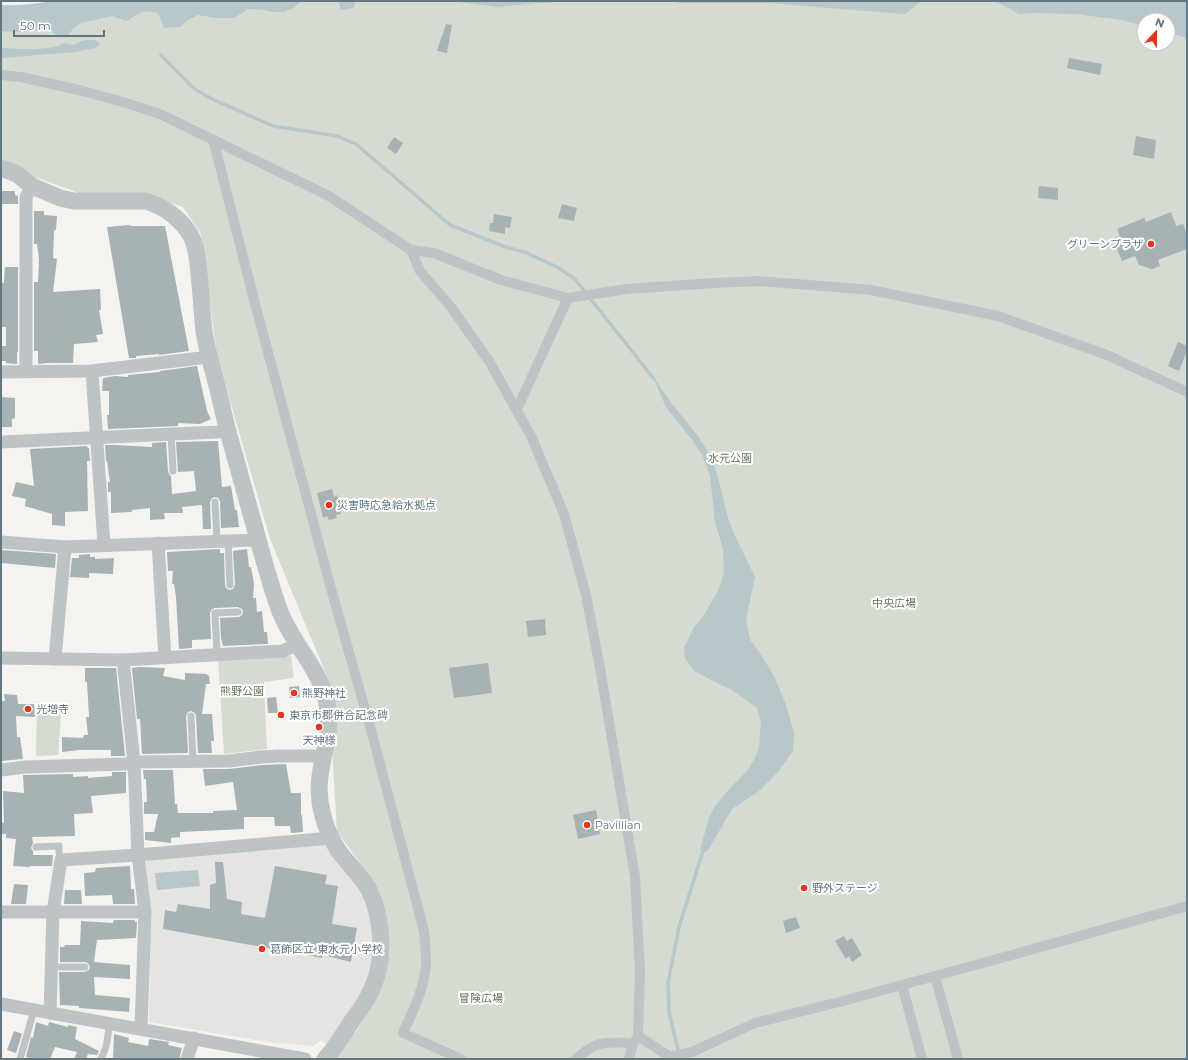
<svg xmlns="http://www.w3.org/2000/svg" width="1188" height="1060" font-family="Montserrat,'Noto Sans JP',sans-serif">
<rect width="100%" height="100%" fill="#f4f3ef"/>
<polygon fill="#e4e5e3" points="327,843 352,875 366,903 373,928 374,957 365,987 328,1046 321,1040 313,1046 268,1042 149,1022 151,906 146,863 149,858"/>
<g fill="#d5dbd0" fill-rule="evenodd">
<path d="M203,1H1159L1187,4V1059H334L357,1030L373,1005L388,965L386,920L369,875L337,832L328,679L270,539L217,356L201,234L183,207L140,193H79L32,176L1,161V23ZM1144,20H1168V44H1144Z"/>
<polygon points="291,656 294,678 264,682 267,749 224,754 218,660"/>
<polygon points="37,702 62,704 58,755 36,756"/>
</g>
<g fill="#b7c7ca">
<path d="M52,1H302L293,8L284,12H272L264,10L253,9H248L234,18H216L198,15L185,22L181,27L164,28L158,13C138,9 142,13 126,21L112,16L81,23L72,30L68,36L64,38L53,33L52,30L50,28L16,32L1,31V5C18,6 35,4 52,1Z"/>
<polygon points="338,1 355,1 354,8 341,10"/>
<polygon points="449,1 556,1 550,3 538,3 499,7"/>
<polygon points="677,1 921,1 905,14 767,3 678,3"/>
<polygon points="992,1 1187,1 1187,38 1168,33 1168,20 1144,20 1144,26 1122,20 1075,14 1034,13 1019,14 1001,4"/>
<polygon points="87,40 95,40 100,43 96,48 75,52 1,58 1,48 24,49 38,49 55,47 64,43 74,45 81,41"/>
<polygon points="652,375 672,404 698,436 710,455 717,474 728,518 735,536 755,577 746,619 750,640 760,653 774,676 786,705 794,733 793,751 778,772 759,791 732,809 707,852 700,850 709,818 715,806 730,788 748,770 755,758 759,748 761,721 757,708 745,699 732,690 717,683 694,671 685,658 684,648 694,627 704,615 718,591 724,573 723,549 715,522 710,476 703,457 693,441 666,407"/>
<polygon points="198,870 200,886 157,890 155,873"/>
</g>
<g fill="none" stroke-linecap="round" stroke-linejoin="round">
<g stroke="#b7c7ca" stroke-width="3.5">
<polyline points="161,55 193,88 212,99 273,126 337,136 356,144 450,225 503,246 527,253 557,267 574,278 654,379"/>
<polyline points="679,1054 669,1012 668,983 679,927 704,848"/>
</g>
</g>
<g fill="#a7b2b5">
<polygon points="446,24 452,25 447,53 437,51"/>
<polygon points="1069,58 1102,64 1100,75 1067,68"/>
<polygon points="1136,136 1156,140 1154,159 1133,155"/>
<polygon points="394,137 403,143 396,154 387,148"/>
<polygon points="1039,186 1058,188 1058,200 1038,198"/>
<polygon points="1,191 15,191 15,195 18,196 18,204 1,204"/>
<polygon points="562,204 577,208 574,221 558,218"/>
<polygon points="34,211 44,211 44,215 57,216 56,230 54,230 53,258 57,259 53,292 100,289 101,310 99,310 103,334 96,335 98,342 74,344 73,363 48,363 38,364 38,351 34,351 34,282 38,282 39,259 37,244 34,244"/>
<polygon points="1171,212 1176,226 1183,224 1187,234 1187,249 1158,260 1160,266 1152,269 1139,265 1135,256 1122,261 1113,239 1120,237 1117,229 1144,218 1146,222"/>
<polygon points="494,214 512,217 510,228 505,227 505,234 489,231 490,223 493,223"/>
<polygon points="130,225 131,226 165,226 189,351 159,355 159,354 136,356 136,358 129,358 107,227"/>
<polygon points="5,267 18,267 18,352 17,352 17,364 6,363 6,361 1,361 1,346 6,346 6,327 1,327 1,283 4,283"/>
<polygon points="1178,342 1187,346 1187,351 1179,371 1168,366"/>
<polygon points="197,366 207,411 211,419 200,424 178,423 178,426 108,429 107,415 109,415 109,391 102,391 103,378 115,376 128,377 128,375 160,372 160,371"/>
<polygon points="1,397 15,398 15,418 12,419 12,427 1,427"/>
<polygon points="218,441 222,487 231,486 235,510 237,510 239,527 221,528 220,501 218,498 215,497 212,498 210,502 211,529 203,529 202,505 182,507 183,513 164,513 165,519 150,520 150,508 132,510 132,512 111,513 111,492 108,492 108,482 110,482 107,461 106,461 105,445 116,445 152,447 152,443 166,442 168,471 169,474 171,476 172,494 196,491 194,471 178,472 176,442"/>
<polygon points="87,446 88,448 89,448 90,461 87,461 88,511 65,512 65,526 52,525 52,514 25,506 26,499 12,496 16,482 34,486 30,449"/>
<polygon points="332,489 334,497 337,495 341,514 336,515 337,518 329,520 327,516 323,518 317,493"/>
<polygon points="220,549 220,553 224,553 225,586 227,589 230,590 233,589 235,585 233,551 247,549 249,567 251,567 254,584 253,598 256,598 257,612 262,611 264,632 267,632 268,644 223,646 221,638 220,618 239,617 242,615 243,611 242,609 238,607 215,608 212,609 210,613 211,639 192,640 192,648 179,649 176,597 174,584 172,584 173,571 168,571 167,552"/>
<polygon points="1,550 56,554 55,568 1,563"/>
<polygon points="90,554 90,557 95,557 95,559 114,558 113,574 89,573 89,578 70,577 72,558 79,558 79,555"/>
<polygon points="545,619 546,635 528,637 526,621"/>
<polygon points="488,663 492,693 454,698 449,668"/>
<polygon points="139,667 165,668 163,676 185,680 185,673 206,674 209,676 210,684 206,684 202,714 212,714 214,741 211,741 212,753 198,753 196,716 195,713 191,711 188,712 186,716 188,753 142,754 140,719 137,719 132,668"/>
<polygon points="85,668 116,668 125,756 111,756 111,750 79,750 62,752 62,737 83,738 84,735 88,735 86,717 89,717 87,682 85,682"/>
<polygon points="299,686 300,697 290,698 289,687"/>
<polygon points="4,694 17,695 18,704 34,704 35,717 16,716 17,737 20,737 23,759 1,761 1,701 5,701"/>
<polygon points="276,697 278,713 268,713 267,698"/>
<polygon points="286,764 291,793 301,793 301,815 302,815 303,832 291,833 290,826 275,826 274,817 244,817 244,829 180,832 180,837 171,838 171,843 145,840 145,832 154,832 158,814 144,814 144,802 147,802 146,779 144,779 143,770 173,770 175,804 177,804 178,813 213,813 213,811 237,810 233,782 205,786 203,769 229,769 262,765"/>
<polygon points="112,772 126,772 126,793 91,796 93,813 74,814 75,836 32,837 33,843 31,848 33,851 33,855 53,855 52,866 30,866 30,867 13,866 16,839 6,838 6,834 1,834 1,822 4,823 3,791 24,793 23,775 73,774 73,777 88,776 88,778 112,776"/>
<polygon points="596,810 600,834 578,839 573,815"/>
<polygon points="215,862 223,862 227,899 242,902 241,914 265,918 275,866 327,875 325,884 338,886 332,924 357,928 351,962 323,955 322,958 163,929 165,910 176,912 178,904 210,909 210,885 216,883"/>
<polygon points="130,866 131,889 134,889 135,904 113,904 112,895 85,896 84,873 95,872 96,868"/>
<polygon points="14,884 28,885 26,904 11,904"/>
<polygon points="65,890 81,890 82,904 64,904"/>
<polygon points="796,917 800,928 786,933 783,921"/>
<polygon points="114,920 135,920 135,922 137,922 136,938 97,940 94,962 130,965 130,979 94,977 95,995 130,998 129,1012 79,1008 79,1006 60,1005 59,972 85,972 89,970 90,967 88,963 85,962 60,962 60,947 64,947 65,945 80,945 81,921 113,923"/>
<polygon points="844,936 847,941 852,938 862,955 852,962 849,956 846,959 835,941"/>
<polygon points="36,1022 48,1026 49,1022 68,1027 68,1025 77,1027 75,1039 99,1051 97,1055 88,1054 86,1059 74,1059 77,1052 55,1047 50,1059 31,1059 26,1057 31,1037 33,1038"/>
<polygon points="14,1031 22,1034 16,1053 7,1050"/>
<polygon points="114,1034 129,1038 128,1042 148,1046 149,1039 169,1042 168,1045 182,1048 179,1059 113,1059"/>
</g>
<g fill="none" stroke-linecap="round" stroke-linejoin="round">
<g stroke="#bec4c6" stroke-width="7">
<polyline points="171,434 173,471"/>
<polyline points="215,502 217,541"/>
<polyline points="228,541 230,585"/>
<polyline points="217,654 215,613 238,612"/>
<polyline points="191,716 193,762"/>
<polyline points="36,847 59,846 59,852 61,860"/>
<polyline points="52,967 85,967"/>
<polyline points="20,1059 34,1010"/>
<polyline points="101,1059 106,1047 110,1023"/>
</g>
<g stroke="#bec4c6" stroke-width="10">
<polyline points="1,75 21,77 83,91 123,102 160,114 329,196 411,250 434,253 501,280 568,298 627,289 714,283 759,281 871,290 998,316 1107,355 1187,392"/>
<path d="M213,139L253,296L330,585L371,730L424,931C425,942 426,954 426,965C424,989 413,1011 403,1033L461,1059"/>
<polyline points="411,250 420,271 451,307 489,361 531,436 564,514 586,595 600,668 635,877 640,972 638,1036 633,1043 629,1059"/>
<polyline points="517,409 568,298"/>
<polyline points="935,976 958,1059"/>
<polyline points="902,985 922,1059"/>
<polyline points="638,1036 670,1057"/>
<path d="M576,1059C597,1040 606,1042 633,1043"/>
<polyline points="669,1059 670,1057 692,1052 755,1023 843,1001 983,963 1187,906"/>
</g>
<g stroke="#bec4c6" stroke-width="13">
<polyline points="26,371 26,197 32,186"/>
<polyline points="92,371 104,545"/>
<polyline points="1,372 92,371 209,357"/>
<polyline points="1,442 218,432 228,429"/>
<polyline points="1,542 65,547 258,540"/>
<polyline points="158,543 165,658"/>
<polyline points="1,658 123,660 283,651 298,644"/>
<polyline points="55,659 65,547"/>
<polyline points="123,660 134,762 138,855 145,912 141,1029"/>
<polyline points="1,770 26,767 125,764 134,762 229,761 261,757 279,756 313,756 323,757"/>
<polyline points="1,912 145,912"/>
<polyline points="1,1004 305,1059"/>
<polyline points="50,1013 53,912 61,860 138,855 331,838"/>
<polyline points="187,1059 194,1038"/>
</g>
<path stroke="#bec4c6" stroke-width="17" d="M1,168L17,174L32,186L60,198L74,201H146C165,207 183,220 192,238C197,249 198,262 199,274C201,293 202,312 204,331C207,351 213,370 218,390C221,403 224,415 227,428C236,460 245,492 254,525C262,553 269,581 279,609C296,655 334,676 328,733C323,764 314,784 323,816C326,828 331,839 338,850C347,863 360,874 368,888C380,910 384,946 378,971C376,980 372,989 368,997C363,1007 354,1017 348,1027C341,1038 334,1050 325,1059"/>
</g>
<g fill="#eb3118" stroke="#fff" stroke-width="1.5">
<circle cx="1151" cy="244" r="4"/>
<circle cx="329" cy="505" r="4"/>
<circle cx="294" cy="693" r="4"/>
<circle cx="28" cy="709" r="4"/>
<circle cx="281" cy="715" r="4"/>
<circle cx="319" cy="727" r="4"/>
<circle cx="587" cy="825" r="4"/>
<circle cx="804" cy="888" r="4"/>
<circle cx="262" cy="949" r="4"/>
</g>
<g text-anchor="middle" stroke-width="4" stroke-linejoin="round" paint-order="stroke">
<g font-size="11" fill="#617782" stroke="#fff" text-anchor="start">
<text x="1143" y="248" text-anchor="end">グリーンプラザ</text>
<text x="337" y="509">災害時応急給水拠点</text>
<text x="302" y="697">熊野神社</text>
<text x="36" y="713">光増寺</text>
<text x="289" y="719">東京市郡併合記念碑</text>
<text x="319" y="744" text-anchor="middle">天神様</text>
<text x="595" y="829">Pavillian</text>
<text x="812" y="892">野外ステージ</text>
<text x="270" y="953">葛飾区立 東水元小学校</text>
</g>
<g font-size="11" fill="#687960" stroke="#fff">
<text x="730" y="462">水元公園</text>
<text x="894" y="607">中央広場</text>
<text x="242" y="695">熊野公園</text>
<text x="481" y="1002">冒険広場</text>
</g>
</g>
<rect width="1188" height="1060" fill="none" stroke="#617782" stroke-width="4"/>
<g transform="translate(1156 32) rotate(22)"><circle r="19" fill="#ffffff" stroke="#c0c9cd"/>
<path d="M0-3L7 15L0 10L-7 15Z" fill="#eb3118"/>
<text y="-6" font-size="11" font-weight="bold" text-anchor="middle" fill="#617782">N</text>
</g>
<path d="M14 30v6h90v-6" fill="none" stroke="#617782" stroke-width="2"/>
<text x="20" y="30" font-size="12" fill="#617782" stroke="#ffffff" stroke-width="3" paint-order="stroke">50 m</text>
</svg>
